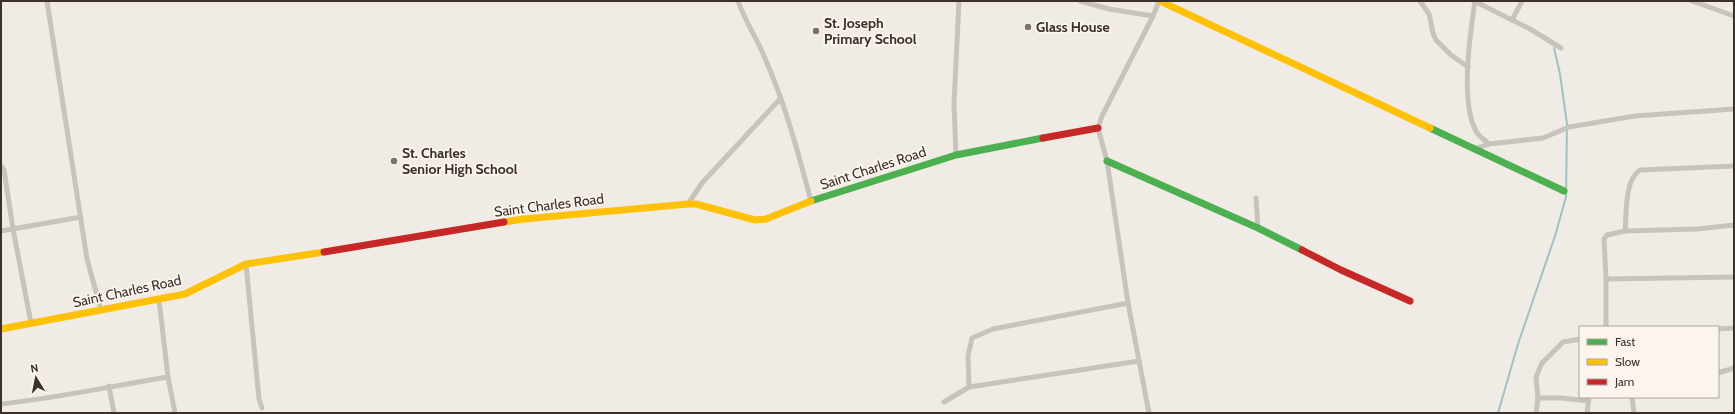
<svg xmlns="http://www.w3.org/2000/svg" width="1735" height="414" font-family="Cabin,sans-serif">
<rect width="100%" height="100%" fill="#f0ebe5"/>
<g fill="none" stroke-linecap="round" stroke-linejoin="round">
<polyline stroke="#a1c2c1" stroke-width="2" points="1498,413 1518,344 1555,236 1566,197 1567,124 1560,74 1554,48"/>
<g stroke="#c9c3be" stroke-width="5">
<polyline points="47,1 87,259 101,310"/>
<path d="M738,1C745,21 756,37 764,56C785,103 798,152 811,201"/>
<polyline points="1080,1 1109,9 1153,16"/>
<polyline points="1420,1 1429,14 1433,33 1436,40 1451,55 1468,67"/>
<polyline points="1474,1 1530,29 1561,48"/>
<path d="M1475,1C1470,34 1460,102 1476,131C1479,137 1485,140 1489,144"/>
<polyline points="1692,1 1734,16"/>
<polyline points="1512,20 1522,1"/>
<polyline points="1474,149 1489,144 1543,138 1569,127 1635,116 1734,109"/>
<polyline points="956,155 954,104 959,1"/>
<polyline points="1,166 4,170 13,229 31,323"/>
<polyline points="1256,198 1258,228"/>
<polyline points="688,204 702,183 780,99"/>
<polyline points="1,231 81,217"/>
<path d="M1625,231C1627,213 1624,180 1640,170L1734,166"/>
<polyline points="246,264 259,399 262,408"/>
<polyline points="1606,279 1734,277"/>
<polyline points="159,300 168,377 175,413"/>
<polyline points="1606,327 1606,279 1604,239 1607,235 1625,231 1697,229 1734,225"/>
<polyline points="1718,329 1734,328"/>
<polyline points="1718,373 1734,368"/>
<polyline points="109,386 114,413"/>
<polyline points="969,387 968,356 972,338 993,329 1128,303"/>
<polyline points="1632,397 1634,413"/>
<polyline points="1538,398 1536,377 1542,363 1563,342 1580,339"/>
<polyline points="944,402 969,387 1139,361"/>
<path d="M1,404C57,398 112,386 168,377"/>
<polyline points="1149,413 1128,303 1107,161 1098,128 1102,116 1153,16 1159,1"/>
<polyline points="1536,413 1538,398 1562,398 1588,401"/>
<polyline points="1587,413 1589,397"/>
</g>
<g stroke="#4caf50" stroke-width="7">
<polyline points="1430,128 1564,191"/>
<polyline points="1107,161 1258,228 1302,250"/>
<polyline points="811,201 956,155 1043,138"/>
</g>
<g stroke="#ffc107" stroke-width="7">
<polyline points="1160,1 1430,128"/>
<polyline points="504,222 524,219 688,204 696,204 755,220 766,219 811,201"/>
<polyline points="1,329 185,294 246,264 324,252"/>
</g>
<g stroke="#c62828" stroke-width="7">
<polyline points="1043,138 1098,128"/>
<polyline points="1302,250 1341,270 1410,301"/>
<polyline points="324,252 504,222"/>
</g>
</g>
<g fill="#7a716c" stroke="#fbf5ee" stroke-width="1.5">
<circle cx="1028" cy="27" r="4"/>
<circle cx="816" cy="31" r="4"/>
<circle cx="394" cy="161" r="4"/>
</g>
<g text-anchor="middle" stroke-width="3.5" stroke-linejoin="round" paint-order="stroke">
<g font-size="14" font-weight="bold" fill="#3b302b" stroke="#fbf5ee" text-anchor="start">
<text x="824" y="28">St. Joseph<tspan x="824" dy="16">Primary School</tspan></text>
<text x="1036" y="32">Glass House</text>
<text x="402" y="158">St. Charles<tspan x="402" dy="16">Senior High School</tspan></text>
</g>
<g font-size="14" fill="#3b302b" stroke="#fbf5ee">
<text transform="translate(873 168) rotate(-18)" y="5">Saint Charles Road</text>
<text transform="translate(549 205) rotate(-7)" y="5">Saint Charles Road</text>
<text transform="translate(127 291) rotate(-12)" y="5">Saint Charles Road</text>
</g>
</g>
<rect width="1735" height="414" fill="none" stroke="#3b302b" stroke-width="4"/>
<rect x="1579" y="326" width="140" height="72" fill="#fbf5ee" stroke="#aea6a0"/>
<rect x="1587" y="339" width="20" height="6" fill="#4caf50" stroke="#aea6a0"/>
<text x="1615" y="346" font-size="12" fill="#3b302b">Fast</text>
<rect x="1587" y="359" width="20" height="6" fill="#ffc107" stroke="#aea6a0"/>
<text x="1615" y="366" font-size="12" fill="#3b302b">Slow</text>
<rect x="1587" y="379" width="20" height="6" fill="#c62828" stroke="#aea6a0"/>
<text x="1615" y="386" font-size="12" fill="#3b302b">Jam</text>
<g transform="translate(36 378) rotate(350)" stroke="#fbf5ee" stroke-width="3" paint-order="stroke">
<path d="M0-3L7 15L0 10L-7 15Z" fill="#3b302b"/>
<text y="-6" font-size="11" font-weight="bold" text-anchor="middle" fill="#3b302b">N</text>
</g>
</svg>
